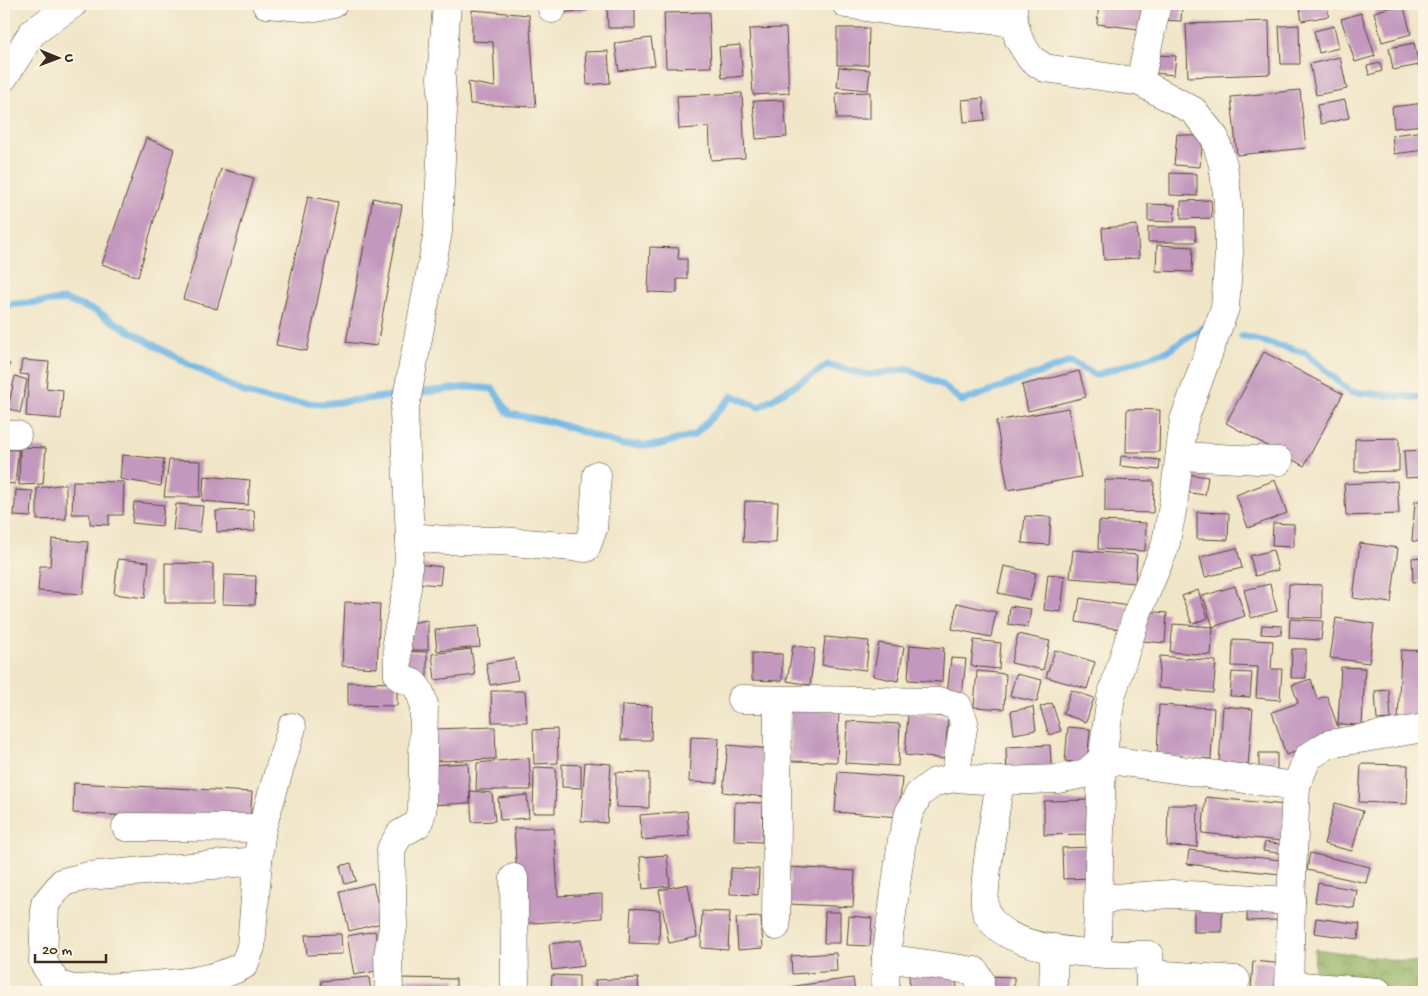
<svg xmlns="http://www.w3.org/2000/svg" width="1428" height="996" font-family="'Gochi Hand',sans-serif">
<defs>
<pattern id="forest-crowns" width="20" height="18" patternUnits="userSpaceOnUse" patternTransform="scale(1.25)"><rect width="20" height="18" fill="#93b264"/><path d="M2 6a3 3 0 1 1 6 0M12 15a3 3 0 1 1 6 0" fill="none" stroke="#799152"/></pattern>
</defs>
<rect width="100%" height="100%" fill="#fcf5e5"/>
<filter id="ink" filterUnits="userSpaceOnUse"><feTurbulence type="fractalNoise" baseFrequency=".02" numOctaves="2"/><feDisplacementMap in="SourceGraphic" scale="10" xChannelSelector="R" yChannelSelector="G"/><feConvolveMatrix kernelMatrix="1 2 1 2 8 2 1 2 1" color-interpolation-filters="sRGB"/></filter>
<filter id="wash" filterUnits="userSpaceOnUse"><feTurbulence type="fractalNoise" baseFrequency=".0096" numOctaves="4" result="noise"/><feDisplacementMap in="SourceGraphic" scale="20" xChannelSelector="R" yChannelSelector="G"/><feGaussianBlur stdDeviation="1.12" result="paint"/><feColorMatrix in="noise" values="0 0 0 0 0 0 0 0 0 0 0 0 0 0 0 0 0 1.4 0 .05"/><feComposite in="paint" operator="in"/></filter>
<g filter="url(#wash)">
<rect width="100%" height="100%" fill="#f0e5c7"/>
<polygon fill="url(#forest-crowns)" stroke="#676e41" points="1315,949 1424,964 1424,992 1314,992"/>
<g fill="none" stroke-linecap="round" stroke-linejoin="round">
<g stroke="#6db5e5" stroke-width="7">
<polyline points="4,305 65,300 96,311 162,350 241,391 274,401 322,404 401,395"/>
<polyline points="1242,336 1306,353 1350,392 1424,398"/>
<polyline points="414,393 471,387 493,389 509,414 552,422 622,445 658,445 694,435 733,396 759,407 828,365 868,375 908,369 943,385 962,401 1070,362 1096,375 1167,351 1203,328"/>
</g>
</g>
<g id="blocks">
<g fill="#c398be">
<polygon points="559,4 588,4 588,10 560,13"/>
<polygon points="607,4 635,4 635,28 608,28"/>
<polygon points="1099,4 1152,4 1148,30 1097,24"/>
<polygon points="1159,4 1182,4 1181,21 1158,20"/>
<polygon points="1257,4 1279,4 1279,7 1257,6"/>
<polygon points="1299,4 1326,4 1329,16 1302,21"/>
<polygon points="1335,4 1354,4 1354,5 1336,9"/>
<polygon points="1403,4 1411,34 1382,42 1374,12"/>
<polygon points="472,10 529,15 536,107 470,104 468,82 495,87 493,42 472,41"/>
<polygon points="709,12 711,67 666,68 664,13"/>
<polygon points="1361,13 1375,56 1355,62 1341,19"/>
<polygon points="1269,21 1270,74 1188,77 1186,24"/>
<polygon points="1299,25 1300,64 1281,64 1279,26"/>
<polygon points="1334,26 1339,48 1319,53 1314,31"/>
<polygon points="786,28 789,93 753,95 749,29"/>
<polygon points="837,28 869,28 868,65 837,65"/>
<polygon points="651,38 655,65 619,71 615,43"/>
<polygon points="1414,43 1419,65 1393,70 1389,48"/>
<polygon points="740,45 743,76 722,78 719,47"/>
<polygon points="608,51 610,83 587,85 585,52"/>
<polygon points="1157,55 1176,56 1174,75 1155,73"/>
<polygon points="1340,57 1347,89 1316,95 1310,64"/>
<polygon points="1380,63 1382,71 1369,75 1367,66"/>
<polygon points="839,67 870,70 868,90 837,87"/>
<polygon points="1300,90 1306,148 1237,155 1231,97"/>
<polygon points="870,92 870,119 837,119 836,93"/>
<polygon points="742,93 745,158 711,160 709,127 679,129 677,96"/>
<polygon points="983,98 985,120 964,122 962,100"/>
<polygon points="784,100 787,137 756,139 753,101"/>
<polygon points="1345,100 1349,118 1321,124 1317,105"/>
<polygon points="1424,103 1424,125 1394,128 1392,107"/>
<polygon points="1424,131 1424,150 1394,154 1392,135"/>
<polygon points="1177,134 1203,137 1200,167 1174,165"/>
<polygon points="146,138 174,149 138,277 102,264"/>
<polygon points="221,169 254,178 217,309 183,299"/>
<polygon points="1170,173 1197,174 1197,196 1170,195"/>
<polygon points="308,196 338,202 307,351 276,345"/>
<polygon points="373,198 402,205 377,346 346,342"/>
<polygon points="1211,200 1212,218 1181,219 1181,201"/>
<polygon points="1148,204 1175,205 1174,222 1148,221"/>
<polygon points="1137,225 1139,258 1104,260 1102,228"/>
<polygon points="1148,227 1195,227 1196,242 1148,242"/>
<polygon points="1157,245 1193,247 1192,272 1156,271"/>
<polygon points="650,247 679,248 678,259 687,259 687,279 677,279 677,293 648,292"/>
<polygon points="1264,352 1343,394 1304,466 1226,423"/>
<polygon points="22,360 49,362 46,388 63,390 61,419 26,416 29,375 20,374"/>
<polygon points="4,363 10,364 4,386"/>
<polygon points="1079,371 1086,397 1028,411 1022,385"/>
<polygon points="15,376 27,380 20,413 8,408"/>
<polygon points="1068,408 1081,477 1008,490 996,421"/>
<polygon points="1127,409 1160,410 1159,452 1126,452"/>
<polygon points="1399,438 1399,471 1355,472 1355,439"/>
<polygon points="20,447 46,448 43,484 19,485"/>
<polygon points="4,449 19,450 15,484 4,483"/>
<polygon points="1424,450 1424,477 1406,478 1404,451"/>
<polygon points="122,455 164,459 161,486 120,479"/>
<polygon points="1121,456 1160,460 1159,470 1120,466"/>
<polygon points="169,460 201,461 200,497 164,497"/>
<polygon points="1187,474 1208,477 1205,495 1184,492"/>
<polygon points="204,476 250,480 248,505 202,501"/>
<polygon points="1105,480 1154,481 1153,513 1105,512"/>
<polygon points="1275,480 1287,513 1248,528 1236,495"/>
<polygon points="73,481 124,482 123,515 109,515 109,525 90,524 90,514 72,514"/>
<polygon points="1397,481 1399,514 1346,516 1344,484"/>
<polygon points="66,484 66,519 37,520 37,488"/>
<polygon points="16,490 33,491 31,517 14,516"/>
<polygon points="745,501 778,502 776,543 743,542"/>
<polygon points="1415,501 1424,501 1424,542 1412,541"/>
<polygon points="134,502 164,505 162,526 132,523"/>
<polygon points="176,504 203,506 200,532 173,530"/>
<polygon points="254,510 255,531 217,532 216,511"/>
<polygon points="1197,512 1229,513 1228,540 1197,539"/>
<polygon points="1025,516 1051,517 1049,545 1022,543"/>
<polygon points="1099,521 1146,523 1145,551 1098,549"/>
<polygon points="1273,523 1294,524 1294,547 1272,546"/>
<polygon points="52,539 88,542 83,594 38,591 40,566 50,566"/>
<polygon points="1360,543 1398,548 1391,603 1353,598"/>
<polygon points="1237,548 1242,568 1205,577 1200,557"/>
<polygon points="1073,550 1137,555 1135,583 1070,578"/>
<polygon points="1273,550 1278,570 1255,576 1250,556"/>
<polygon points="1424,557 1424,581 1413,582 1412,558"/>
<polygon points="118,559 149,562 145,598 114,594"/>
<polygon points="165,563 213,564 213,603 165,603"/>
<polygon points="417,564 442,567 440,585 415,583"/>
<polygon points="1004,566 1036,573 1030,600 998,593"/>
<polygon points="1048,574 1065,576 1061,612 1044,610"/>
<polygon points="224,575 256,576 255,605 223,604"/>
<polygon points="1270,584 1277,611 1251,618 1244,590"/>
<polygon points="1289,584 1322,585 1322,618 1288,617"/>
<polygon points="1235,586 1245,616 1213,627 1203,596"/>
<polygon points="1198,590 1208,618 1192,624 1182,596"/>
<polygon points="1080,598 1128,606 1124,630 1076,622"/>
<polygon points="345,602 380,604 377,668 342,666"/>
<polygon points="957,603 996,612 991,637 952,629"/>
<polygon points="1010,606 1031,609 1028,627 1008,624"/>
<polygon points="1145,611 1167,613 1165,643 1142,641"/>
<polygon points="1336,618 1374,624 1369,663 1330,658"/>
<polygon points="1290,619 1323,621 1321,640 1289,638"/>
<polygon points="428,620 428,650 402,650 404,624"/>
<polygon points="1173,624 1213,627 1211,655 1170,652"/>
<polygon points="1262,625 1282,626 1281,635 1261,634"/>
<polygon points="478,626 480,647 437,651 435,630"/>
<polygon points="1018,634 1050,641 1043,670 1011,663"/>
<polygon points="825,637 869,641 866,670 822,665"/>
<polygon points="1233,639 1273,641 1271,669 1282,669 1280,700 1256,698 1258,667 1232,666"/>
<polygon points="974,640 1001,643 999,669 971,666"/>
<polygon points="879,643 904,647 898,681 873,676"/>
<polygon points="793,645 815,649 810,685 787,681"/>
<polygon points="910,645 944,648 942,682 908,680"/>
<polygon points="471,649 475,675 435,680 432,654"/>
<polygon points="1292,649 1306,649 1306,678 1291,678"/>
<polygon points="1055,650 1095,662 1087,689 1046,677"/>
<polygon points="1401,650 1424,651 1424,722 1398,722"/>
<polygon points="403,651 427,652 427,676 403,675"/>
<polygon points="752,653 782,654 782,681 752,680"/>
<polygon points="1160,656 1216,661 1213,693 1158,688"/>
<polygon points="514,658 518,680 490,685 486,663"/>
<polygon points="951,658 966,659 962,696 947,695"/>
<polygon points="1341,667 1365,668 1362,725 1338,724"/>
<polygon points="977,671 1006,674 1004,709 974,707"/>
<polygon points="1232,672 1252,673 1250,697 1230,696"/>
<polygon points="1016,674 1042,680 1037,702 1010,696"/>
<polygon points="1311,679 1317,699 1327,696 1341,736 1286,755 1272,712 1298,703 1292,685"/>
<polygon points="348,682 397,683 397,706 348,705"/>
<polygon points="1071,690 1094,698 1086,722 1063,714"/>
<polygon points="1389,690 1391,719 1377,720 1375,691"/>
<polygon points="491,691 525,691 527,722 492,722"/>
<polygon points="1052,703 1061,731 1049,735 1040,707"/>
<polygon points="622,705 652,706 651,740 621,740"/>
<polygon points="1159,705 1214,708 1211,759 1157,756"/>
<polygon points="1223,706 1253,709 1248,765 1219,763"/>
<polygon points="1033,707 1036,730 1014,734 1011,711"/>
<polygon points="791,710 839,711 837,762 790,761"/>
<polygon points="908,713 948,717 945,759 905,755"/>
<polygon points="847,721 900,724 898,766 845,763"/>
<polygon points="495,727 496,759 434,761 433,729"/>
<polygon points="1068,727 1090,729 1087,763 1065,761"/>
<polygon points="557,729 558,763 534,764 533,730"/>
<polygon points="691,737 719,738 717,783 689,782"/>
<polygon points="728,745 770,749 765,797 723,792"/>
<polygon points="1050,745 1052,776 1007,778 1006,747"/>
<polygon points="1259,753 1277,753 1277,778 1259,779"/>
<polygon points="529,758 531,790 476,790 477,763"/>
<polygon points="585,762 611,764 607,823 581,821"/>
<polygon points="468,763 470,803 431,805 428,765"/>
<polygon points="562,764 581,765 581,788 562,787"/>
<polygon points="1361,764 1408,765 1407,804 1359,802"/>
<polygon points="534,767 556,768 555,813 533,813"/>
<polygon points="616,772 649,773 649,808 616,807"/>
<polygon points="838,772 902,777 899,817 835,812"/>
<polygon points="74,783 252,792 250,822 73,813"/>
<polygon points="470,791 492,793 495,821 472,822"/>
<polygon points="527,795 529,818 500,820 498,798"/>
<polygon points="1206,797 1285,805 1281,841 1202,833"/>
<polygon points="1090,800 1090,834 1044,835 1044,801"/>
<polygon points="735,802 763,803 762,842 734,841"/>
<polygon points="1335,803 1363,811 1352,851 1324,844"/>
<polygon points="1168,805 1198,805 1197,847 1167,846"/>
<polygon points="687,811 689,836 642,840 640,815"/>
<polygon points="514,828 554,828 558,896 602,894 602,918 520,924"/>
<polygon points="1265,842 1286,845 1285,854 1263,851"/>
<polygon points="1095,847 1096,878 1063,879 1062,848"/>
<polygon points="1189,850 1281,860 1280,874 1187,864"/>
<polygon points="1310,853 1370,867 1366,883 1307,870"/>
<polygon points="667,855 670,886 643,889 640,857"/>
<polygon points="351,863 356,881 345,884 340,866"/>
<polygon points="791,867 855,871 853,907 789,904"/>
<polygon points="731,868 759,869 758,895 730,894"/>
<polygon points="373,883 382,923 349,931 340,891"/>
<polygon points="1318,883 1357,890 1354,908 1315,902"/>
<polygon points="688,884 697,937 669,943 659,890"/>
<rect x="1194" y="905" width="28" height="27"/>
<polygon points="1247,905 1277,905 1277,920 1247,921"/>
<polygon points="631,908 660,910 659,944 629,943"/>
<polygon points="702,911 730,912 728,950 701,948"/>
<polygon points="825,912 840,912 840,943 824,943"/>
<polygon points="849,916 872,918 870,946 847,945"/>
<polygon points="761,917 763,948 738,950 736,918"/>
<polygon points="1316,918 1360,924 1358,939 1314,933"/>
<polygon points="375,931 382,970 354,975 347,936"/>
<polygon points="341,934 342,954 307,955 305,935"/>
<polygon points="581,940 584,966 552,970 549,944"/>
<polygon points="836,953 837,971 792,974 791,956"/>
<polygon points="1253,961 1284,964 1281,992 1251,992"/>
<polygon points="956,972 957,992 910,992 909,975"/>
<polygon points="552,975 579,976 579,992 551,992"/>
<polygon points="985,976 1014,977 1014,992 984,992"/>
<polygon points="369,977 371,992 322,992 321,981"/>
<polygon points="397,978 456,979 456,992 397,992"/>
<polygon points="638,978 639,992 596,992 595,980"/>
<polygon points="853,978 855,992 796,992 795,986"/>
</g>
</g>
</g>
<g filter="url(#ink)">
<use href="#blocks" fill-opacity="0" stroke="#564637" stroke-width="1"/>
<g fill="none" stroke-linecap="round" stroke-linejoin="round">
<g stroke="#564637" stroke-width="29">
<g id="minor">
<polyline points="266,4 315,8 333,4"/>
<polyline points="551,4 552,9"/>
<polyline points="846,4 891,11 1014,22"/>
<polyline points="1013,4 1014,22 1019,40 1031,59 1045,68 1140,82 1194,111 1215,138 1223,165 1228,202 1229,253 1225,308 1184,420 1173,506 1165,547 1138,611 1111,697 1102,759 1097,939"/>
<polyline points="4,77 32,33 73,4"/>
<polyline points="1140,82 1157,4"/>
<polyline points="4,435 17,435"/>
<polyline points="1180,456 1279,461"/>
<polyline points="410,537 445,540 500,541 586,548 593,529 597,475"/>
<polyline points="741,699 943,702 958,706 964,722 955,778"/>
<path d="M1000,781C997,804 980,894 986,911C1002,955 1110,955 1149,955L1150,992"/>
<polyline points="126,827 262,828"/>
<polyline points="514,878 515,992"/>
<polyline points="1099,899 1172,894 1291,901"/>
<polyline points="776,926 778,700"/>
<polyline points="886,958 975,971 980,980 980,992"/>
<polyline points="1151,974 1236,980"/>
<polyline points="1289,985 1378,992"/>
<path d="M120,987C161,984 208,985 244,965L251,947L258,861"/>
<polyline points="121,992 120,987 73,989 57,984 43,962 45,904 63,882 88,876 258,861 262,828 292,727"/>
<path d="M389,992L388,955L393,927L391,849L400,834L418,824L422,812L424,705C422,697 420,689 413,683C407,680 402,681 398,675L397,637L407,588L410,537L404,413L438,232L443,110L441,78L447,4"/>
<polyline points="885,992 886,958 902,840 909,813 919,794 935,782 955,778 1000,781 1058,779 1085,774 1102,759 1296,786 1308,757 1329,744 1424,728"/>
<polyline points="1053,992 1054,948"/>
<polyline points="1289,992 1291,901 1296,786"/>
</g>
</g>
<use href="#minor" stroke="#fff" stroke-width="28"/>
</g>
</g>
<rect width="1428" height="996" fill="none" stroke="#fcf5e5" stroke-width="20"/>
<g transform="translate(58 58) rotate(91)" stroke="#fcf5e5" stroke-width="4" paint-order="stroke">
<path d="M0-4L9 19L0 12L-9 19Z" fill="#3b2a1e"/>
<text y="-8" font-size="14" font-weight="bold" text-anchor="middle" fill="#3b2a1e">U</text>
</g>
<path d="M35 954v8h71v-8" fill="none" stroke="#3b2a1e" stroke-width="2.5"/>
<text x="42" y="954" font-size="15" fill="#3b2a1e" stroke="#fcf5e5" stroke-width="4" paint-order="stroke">20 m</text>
</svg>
